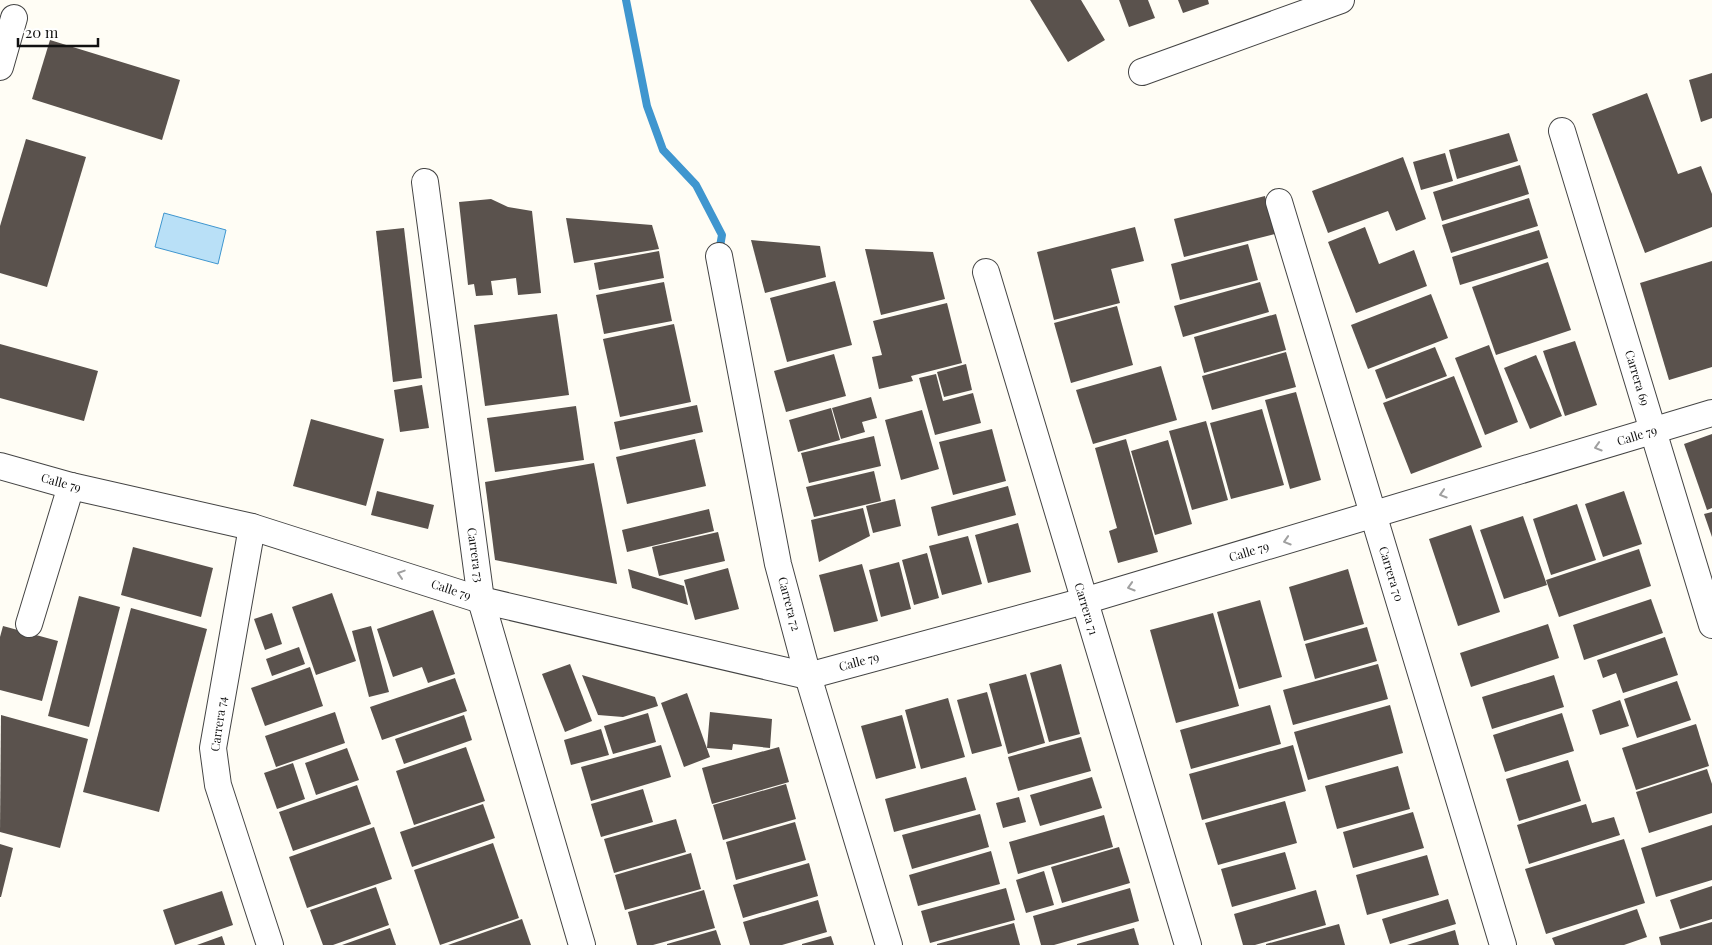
<svg xmlns="http://www.w3.org/2000/svg" width="1712" height="945" font-family="'Playfair Display',serif">
<rect width="100%" height="100%" fill="#fffdf5"/>
<polygon fill="#b9e0f7" stroke="#3f96cf" points="164,213 226,230 218,264 155,247"/>
<g fill="none" stroke-linecap="round" stroke-linejoin="round">
<polyline stroke="#3f96cf" stroke-width="8" points="626,0 647,106 663,150 696,185 722,235 719,252"/>
</g>
<g fill="#5a524d">
<polygon points="1030,0 1081,0 1105,40 1068,62"/>
<polygon points="1119,0 1148,0 1155,18 1129,27"/>
<polygon points="1178,0 1208,0 1209,4 1183,13"/>
<polygon points="50,40 180,80 162,140 32,99"/>
<polygon points="1712,73 1712,118 1701,122 1689,80"/>
<polygon points="1647,93 1678,174 1701,166 1712,194 1712,227 1645,253 1592,114"/>
<polygon points="1509,133 1518,161 1457,179 1449,150"/>
<polygon points="26,139 86,157 47,287 0,273 0,226"/>
<polygon points="1445,153 1453,181 1421,190 1413,162"/>
<polygon points="1403,157 1426,219 1396,231 1388,211 1328,233 1312,191"/>
<polygon points="1520,165 1529,194 1442,221 1433,192"/>
<polygon points="1265,196 1275,234 1184,257 1174,219"/>
<polygon points="1529,198 1538,226 1451,253 1442,225"/>
<polygon points="491,199 508,207 532,211 541,293 518,295 516,278 491,281 493,295 476,296 474,284 468,285 459,202"/>
<polygon points="566,218 652,225 659,249 574,263"/>
<polygon points="1135,227 1144,261 1111,269 1120,303 1054,320 1037,252"/>
<polygon points="1365,227 1379,264 1414,250 1427,286 1356,313 1328,242"/>
<polygon points="404,228 422,378 393,382 376,231"/>
<polygon points="1539,230 1548,258 1460,285 1452,257"/>
<polygon points="751,240 820,246 826,277 765,293"/>
<polygon points="1248,244 1258,280 1180,300 1171,264"/>
<polygon points="865,249 933,252 945,299 881,315"/>
<polygon points="659,251 664,278 599,290 594,263"/>
<polygon points="1712,261 1712,367 1669,380 1640,283"/>
<polygon points="1548,262 1571,330 1496,355 1472,287"/>
<polygon points="835,281 852,345 787,362 770,298"/>
<polygon points="664,282 672,321 604,334 596,295"/>
<polygon points="1260,282 1269,312 1183,337 1174,306"/>
<polygon points="1431,294 1448,338 1368,369 1351,325"/>
<polygon points="947,303 962,363 911,376 913,381 879,389 872,357 882,355 873,321"/>
<polygon points="1117,306 1133,365 1071,383 1054,323"/>
<polygon points="557,314 569,395 485,406 474,325"/>
<polygon points="1276,314 1286,350 1204,373 1194,337"/>
<polygon points="674,324 691,402 620,417 603,339"/>
<polygon points="1575,341 1597,405 1565,416 1543,351"/>
<polygon points="0,344 98,371 84,421 0,398"/>
<polygon points="1489,345 1518,422 1485,435 1455,358"/>
<polygon points="1435,347 1447,376 1386,399 1375,370"/>
<polygon points="1286,352 1296,387 1212,410 1202,376"/>
<polygon points="834,354 846,396 786,412 774,371"/>
<polygon points="1536,355 1562,416 1530,429 1504,368"/>
<polygon points="966,364 972,390 944,397 937,372"/>
<polygon points="1161,366 1177,420 1093,444 1076,390"/>
<polygon points="936,374 943,401 973,393 981,423 935,435 919,378"/>
<polygon points="1454,376 1482,447 1411,474 1383,403"/>
<polygon points="422,385 429,428 400,432 394,390"/>
<polygon points="1296,392 1321,480 1290,489 1265,400"/>
<polygon points="871,397 877,418 862,422 865,432 841,439 832,408"/>
<polygon points="697,405 703,432 620,450 614,422"/>
<polygon points="576,406 584,460 495,472 487,418"/>
<polygon points="831,408 840,440 798,452 789,420"/>
<polygon points="1262,409 1284,485 1231,499 1210,423"/>
<polygon points="922,410 939,469 901,480 885,420"/>
<polygon points="311,419 384,439 366,506 293,486"/>
<polygon points="1206,421 1228,500 1192,510 1169,431"/>
<polygon points="992,429 1006,481 953,495 939,442"/>
<polygon points="1712,434 1712,508 1707,510 1684,444"/>
<polygon points="874,436 881,466 809,483 801,453"/>
<polygon points="695,439 706,486 627,504 616,457"/>
<polygon points="1126,439 1158,552 1118,563 1109,531 1117,528 1095,448"/>
<polygon points="1168,440 1192,524 1155,535 1131,451"/>
<polygon points="594,463 617,584 495,560 485,482"/>
<polygon points="874,471 881,501 814,517 806,487"/>
<polygon points="1008,486 1016,515 938,536 931,507"/>
<polygon points="377,491 434,505 428,529 371,515"/>
<polygon points="1624,491 1642,544 1603,557 1585,504"/>
<polygon points="895,499 901,526 873,533 866,506"/>
<polygon points="1577,504 1596,560 1551,575 1533,519"/>
<polygon points="863,508 870,536 819,562 811,520"/>
<polygon points="709,509 714,531 627,552 622,530"/>
<polygon points="1712,512 1712,537 1704,514"/>
<polygon points="1523,516 1547,585 1504,599 1480,530"/>
<polygon points="1018,523 1031,572 988,583 975,535"/>
<polygon points="1471,525 1500,612 1458,626 1429,539"/>
<polygon points="718,532 725,561 659,576 652,547"/>
<polygon points="968,536 982,584 942,595 929,546"/>
<polygon points="133,547 213,568 201,617 121,595"/>
<polygon points="1639,549 1651,586 1559,617 1546,580"/>
<polygon points="927,553 939,598 914,605 902,560"/>
<polygon points="899,562 911,609 881,617 869,570"/>
<polygon points="862,564 878,621 834,632 819,575"/>
<polygon points="728,568 739,609 695,620 684,580"/>
<polygon points="628,569 684,586 688,605 632,588"/>
<polygon points="1348,569 1364,624 1304,641 1289,587"/>
<polygon points="332,593 356,661 316,675 292,607"/>
<polygon points="79,596 120,607 89,727 48,716"/>
<polygon points="1651,599 1663,633 1584,660 1573,625"/>
<polygon points="1260,600 1282,677 1239,689 1217,612"/>
<polygon points="131,608 207,629 159,812 83,792"/>
<polygon points="433,610 455,674 428,683 422,667 393,677 377,629"/>
<polygon points="272,613 282,644 265,650 254,619"/>
<polygon points="1213,613 1239,706 1176,723 1150,630"/>
<polygon points="1548,624 1559,658 1471,687 1460,653"/>
<polygon points="3,626 58,641 42,701 0,690 0,637"/>
<polygon points="371,626 389,692 369,697 352,631"/>
<polygon points="1367,627 1377,661 1315,679 1305,644"/>
<polygon points="1665,637 1678,675 1623,693 1616,673 1603,678 1597,660"/>
<polygon points="299,647 305,664 272,676 266,659"/>
<polygon points="570,664 592,721 565,732 542,674"/>
<polygon points="1061,664 1080,734 1049,742 1030,673"/>
<polygon points="1378,664 1388,699 1293,725 1283,690"/>
<polygon points="310,667 323,706 265,726 251,688"/>
<polygon points="1026,674 1045,743 1008,754 989,684"/>
<polygon points="582,675 655,697 658,706 623,717 598,715"/>
<polygon points="1554,675 1564,707 1492,729 1482,697"/>
<polygon points="455,678 467,711 382,740 370,707"/>
<polygon points="1677,681 1691,720 1637,738 1624,699"/>
<polygon points="987,692 1002,746 972,754 957,700"/>
<polygon points="687,693 710,757 684,767 661,703"/>
<polygon points="948,698 965,757 921,769 905,710"/>
<polygon points="1620,700 1629,726 1600,735 1592,710"/>
<polygon points="1270,705 1281,744 1191,769 1180,730"/>
<polygon points="1390,705 1403,753 1308,780 1294,732"/>
<polygon points="335,712 345,743 276,767 265,736"/>
<polygon points="710,712 772,719 770,748 733,744 732,750 707,748"/>
<polygon points="648,713 656,742 613,754 604,726"/>
<polygon points="1562,713 1574,751 1505,772 1493,735"/>
<polygon points="1,715 88,739 60,848 0,832"/>
<polygon points="464,715 472,740 404,764 395,739"/>
<polygon points="902,715 916,768 876,779 861,726"/>
<polygon points="1696,724 1709,766 1636,790 1622,748"/>
<polygon points="601,729 609,755 571,765 564,740"/>
<polygon points="1081,737 1091,771 1018,791 1008,757"/>
<polygon points="661,745 671,777 591,801 581,767"/>
<polygon points="1293,745 1306,791 1202,820 1189,774"/>
<polygon points="466,747 485,801 414,825 396,771"/>
<polygon points="779,747 789,782 712,804 702,768"/>
<polygon points="347,748 359,780 316,795 305,763"/>
<polygon points="1568,760 1581,801 1519,821 1506,779"/>
<polygon points="293,763 305,799 277,809 264,773"/>
<polygon points="1398,766 1410,809 1337,829 1325,786"/>
<polygon points="1707,769 1712,784 1712,813 1649,833 1636,792"/>
<polygon points="966,777 976,810 894,832 885,799"/>
<polygon points="1092,777 1102,808 1040,826 1030,795"/>
<polygon points="786,784 796,819 723,840 713,805"/>
<polygon points="357,785 371,824 293,851 279,812"/>
<polygon points="643,789 653,822 601,837 591,804"/>
<polygon points="1019,797 1026,822 1003,828 996,803"/>
<polygon points="1285,801 1297,843 1218,865 1205,823"/>
<polygon points="483,804 495,838 412,867 400,832"/>
<polygon points="1586,804 1592,823 1614,817 1620,835 1529,864 1517,825"/>
<polygon points="1413,812 1424,848 1353,868 1343,832"/>
<polygon points="980,814 989,847 912,869 902,835"/>
<polygon points="1104,815 1113,847 1018,874 1009,842"/>
<polygon points="676,819 686,852 614,873 604,839"/>
<polygon points="795,822 806,860 736,880 726,842"/>
<polygon points="1712,825 1712,880 1656,897 1641,848"/>
<polygon points="374,827 392,879 307,908 289,857"/>
<polygon points="1624,839 1645,903 1546,934 1525,869"/>
<polygon points="493,843 519,918 440,945 414,870"/>
<polygon points="0,844 13,848 1,897 0,897"/>
<polygon points="1119,847 1130,883 1062,903 1051,867"/>
<polygon points="991,851 1000,884 918,906 909,875"/>
<polygon points="1285,852 1296,889 1232,907 1221,869"/>
<polygon points="691,853 701,889 625,910 615,875"/>
<polygon points="1427,855 1439,895 1367,915 1356,875"/>
<polygon points="809,863 818,896 743,918 733,885"/>
<polygon points="1044,871 1054,905 1026,913 1016,880"/>
<polygon points="1712,886 1712,919 1680,929 1670,900"/>
<polygon points="376,887 389,925 333,945 323,945 310,910"/>
<polygon points="1006,888 1015,920 930,943 921,911"/>
<polygon points="1130,888 1139,921 1054,945 1041,945 1033,916"/>
<polygon points="704,890 715,928 653,945 637,945 628,912"/>
<polygon points="1316,890 1326,925 1255,945 1243,945 1234,914"/>
<polygon points="222,891 233,925 175,945 163,910"/>
<polygon points="1448,899 1456,924 1390,944 1382,919"/>
<polygon points="818,900 827,932 782,945 750,945 743,922"/>
<polygon points="1637,909 1647,937 1624,945 1555,945 1552,938"/>
<polygon points="522,919 531,945 448,945"/>
<polygon points="1712,922 1712,945 1661,945 1659,937"/>
<polygon points="1014,923 1020,945 937,945 937,944"/>
<polygon points="1339,924 1345,945 1266,945 1266,944"/>
<polygon points="390,928 396,945 342,945"/>
<polygon points="1134,928 1139,945 1077,945 1077,944"/>
<polygon points="716,930 721,945 667,945 667,944"/>
<polygon points="1455,930 1459,945 1407,945"/>
<polygon points="222,936 225,945 197,945"/>
<polygon points="831,936 834,945 802,945 802,944"/>
</g>
<g fill="none" stroke-linecap="round" stroke-linejoin="round">
<g stroke="#444" stroke-width="28">
<g id="minor">
<polyline points="0,67 14,18"/>
<polyline points="1142,72 1341,0"/>
<polyline points="1562,131 1712,625"/>
<polyline points="425,182 481,600 582,945"/>
<polyline points="1279,202 1503,945"/>
<polyline points="719,256 778,564 808,676 889,945"/>
<polyline points="986,272 1188,945"/>
<polyline points="0,466 71,486 252,527 481,600 808,676 1084,601 1712,413"/>
<polyline points="252,527 213,748 218,785 270,945"/>
<polyline points="29,624 71,486"/>
</g>
</g>
<use href="#minor" stroke="#fff" stroke-width="26"/>
</g>
<defs><path id="oneway-chevron" d="M-2-3.5L2.5 0L-2 3.5" fill="none" stroke-width="1.6" stroke-linecap="round" stroke-linejoin="round" transform="scale(1.25)"/></defs>
<g stroke="#a0a0a0">
<use href="#oneway-chevron" transform="translate(1598 447) rotate(163)"/>
<use href="#oneway-chevron" transform="translate(1443 494) rotate(163)"/>
<use href="#oneway-chevron" transform="translate(1287 541) rotate(163)"/>
<use href="#oneway-chevron" transform="translate(401 574) rotate(-162)"/>
<use href="#oneway-chevron" transform="translate(1131 587) rotate(163)"/>
</g>
<g text-anchor="middle" stroke-width="5" stroke-linejoin="round" paint-order="stroke">
<g font-size="12" fill="#111" stroke="#fff">
<text transform="translate(1637 378) rotate(73)" y="4">Carrera 69</text>
<text transform="translate(1637 436) rotate(-17)" y="4">Calle 79</text>
<text transform="translate(61 483) rotate(15)" y="4">Calle 79</text>
<text transform="translate(1249 552) rotate(-17)" y="4">Calle 79</text>
<text transform="translate(475 555) rotate(82)" y="4">Carrera 73</text>
<text transform="translate(1391 574) rotate(73)" y="4">Carrera 70</text>
<text transform="translate(451 590) rotate(18)" y="4">Calle 79</text>
<text transform="translate(789 604) rotate(75)" y="4">Carrera 72</text>
<text transform="translate(1086 609) rotate(73)" y="4">Carrera 71</text>
<text transform="translate(859 662) rotate(-15)" y="4">Calle 79</text>
<text transform="translate(219 724) rotate(-82)" y="4">Carrera 74</text>
</g>
</g>
<path d="M18 38v8h80v-8" fill="none" stroke="#111111" stroke-width="2.5"/>
<text x="25" y="38" font-size="15" fill="#111111" stroke="#ffffff" stroke-width="4" paint-order="stroke">20 m</text>
</svg>
